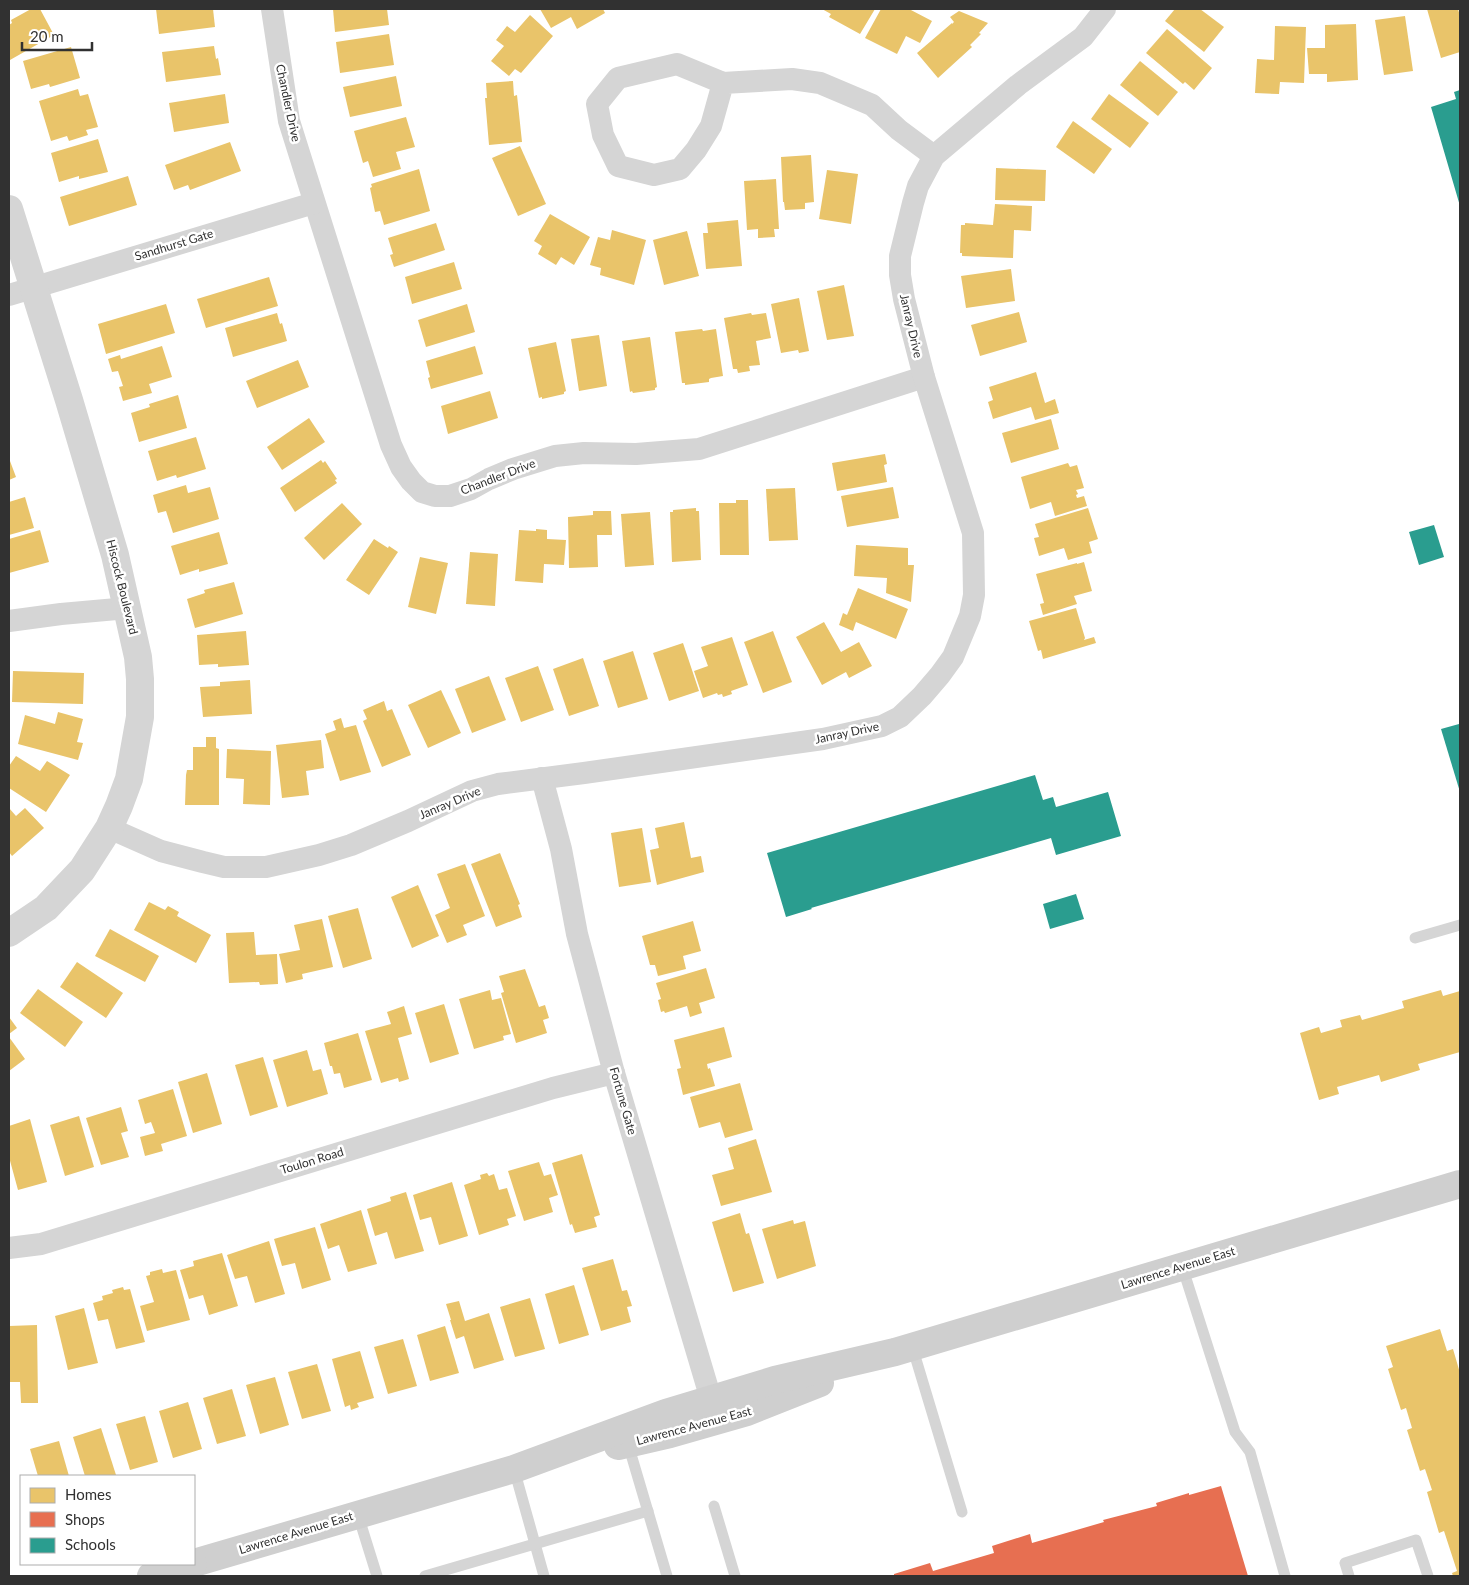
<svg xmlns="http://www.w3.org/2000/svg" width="1469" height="1585" font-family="Lato,sans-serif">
<rect width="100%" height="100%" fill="#fff"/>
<g fill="#e9c46a">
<polygon points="31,9 40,9 54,35 10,60 9,25 12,23 11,20"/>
<polygon points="156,9 213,9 215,27 159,34"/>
<polygon points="333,9 387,9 389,25 335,32"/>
<polygon points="540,9 603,9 605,13 577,29 571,17 551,28"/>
<polygon points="822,9 875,9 860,34 829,17 831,14"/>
<polygon points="881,9 909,9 932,21 920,43 906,36 897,54 865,38"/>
<polygon points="1175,9 1200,9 1224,27 1204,52 1165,21"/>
<polygon points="1427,9 1458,9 1460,16 1460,52 1441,58"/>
<polygon points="959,11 988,23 979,33 981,34 970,45 972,47 938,78 917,53 952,23 952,24 954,22 950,17"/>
<polygon points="530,15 553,36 521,73 515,69 509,76 491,61 504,46 496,40 507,26 515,32"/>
<polygon points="1405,16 1413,71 1384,75 1375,20"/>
<polygon points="1356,24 1358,80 1327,82 1327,74 1309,74 1307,48 1325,48 1325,25"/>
<polygon points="1275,26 1306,27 1304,83 1280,82 1279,94 1255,93 1257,59 1274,60"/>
<polygon points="1167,29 1212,68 1194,90 1185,82 1183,84 1146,53"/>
<polygon points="389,34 394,65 340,73 336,42"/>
<polygon points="214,46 216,59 218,58 221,75 166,82 162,52"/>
<polygon points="71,47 80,78 50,87 49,84 31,89 23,61"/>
<polygon points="1140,61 1178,92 1158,116 1120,85"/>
<polygon points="396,76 402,106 350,117 343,87"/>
<polygon points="513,81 514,96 517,95 522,142 489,145 485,98 487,98 486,83"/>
<polygon points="78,89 80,96 88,94 98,127 86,130 88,135 69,141 67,136 51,141 39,101"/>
<polygon points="225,94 229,123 174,132 169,103"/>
<polygon points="1109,94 1149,123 1130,148 1091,119"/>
<polygon points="406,117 415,147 396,152 401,169 373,177 368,161 363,163 354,131"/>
<polygon points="1073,121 1112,149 1094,174 1056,147"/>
<polygon points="98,139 108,172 79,179 79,176 59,182 51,153"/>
<polygon points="230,142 241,171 190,190 188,185 174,190 165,165"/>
<polygon points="520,146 546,204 518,216 492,158"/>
<polygon points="811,155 814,202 805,203 805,209 785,210 784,202 783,202 781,157"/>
<polygon points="996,168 1046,170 1045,201 995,200"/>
<polygon points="419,169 430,211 384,225 380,211 375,212 370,188 372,187 371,184"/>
<polygon points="827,170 858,174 851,224 819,219"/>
<polygon points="128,176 137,205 69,226 60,197"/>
<polygon points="776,179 779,229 774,229 775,237 758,238 758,229 747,230 744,181"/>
<polygon points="995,204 1032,206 1031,231 1014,230 1013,258 962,256 962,253 960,253 961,225 965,225 965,223 993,225"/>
<polygon points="550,214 590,237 574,265 561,257 556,265 538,254 542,246 534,241"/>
<polygon points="738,220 742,266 706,269 703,233 708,233 707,223"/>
<polygon points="436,223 445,250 394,267 390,255 393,254 388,238"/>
<polygon points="612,230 646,240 634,285 600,275 601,268 590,265 598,237 610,240"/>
<polygon points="687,231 699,276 664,285 653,240"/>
<polygon points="454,262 462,289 412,304 405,277"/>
<polygon points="1011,269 1015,301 966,308 961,276"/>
<polygon points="269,277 278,306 206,328 197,299"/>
<polygon points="844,285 854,336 827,340 817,291"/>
<polygon points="799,298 809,351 799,353 798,350 781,353 771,304"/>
<polygon points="166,304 175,333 106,354 98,324"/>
<polygon points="467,304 475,332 426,347 418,320"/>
<polygon points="1019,312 1027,342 980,356 971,325"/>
<polygon points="277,313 280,324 282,323 287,341 233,357 225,328"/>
<polygon points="751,313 752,315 766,313 771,338 756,341 760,365 749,366 750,371 738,373 737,369 733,369 724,318"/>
<polygon points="702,329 703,331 716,329 723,376 711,378 709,379 709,382 685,385 685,383 682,383 675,332"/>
<polygon points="599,335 607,386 579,391 571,339"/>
<polygon points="650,337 657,387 655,388 655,390 633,393 632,391 630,392 622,341"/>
<polygon points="556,342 566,391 564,392 564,394 542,399 542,397 539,398 528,348"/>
<polygon points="162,346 172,377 149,384 152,393 123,401 119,387 123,386 118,371 112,372 108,359 120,355 121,359"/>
<polygon points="475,346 483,374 431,389 428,378 430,377 426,361"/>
<polygon points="298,360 309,387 257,408 246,381"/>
<polygon points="1036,372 1045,403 1055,399 1059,413 1035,420 1031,407 993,419 988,402 993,400 989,387"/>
<polygon points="490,391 498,418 448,434 441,406"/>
<polygon points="178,395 187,428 139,442 131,413 150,407 149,404"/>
<polygon points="309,418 325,442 282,470 267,447"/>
<polygon points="1051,419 1059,449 1011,463 1002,433"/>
<polygon points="196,437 206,469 177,478 176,475 157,481 148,451"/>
<polygon points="885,454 887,464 884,465 887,482 837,491 832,463"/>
<polygon points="321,460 323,463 325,461 337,479 335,480 337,483 295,512 280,488"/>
<polygon points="9,461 10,461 16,477 9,480"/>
<polygon points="1068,463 1070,467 1077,465 1084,488 1076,490 1078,494 1076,495 1077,498 1084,496 1087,506 1055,516 1051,502 1030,509 1021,477"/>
<polygon points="186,485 188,493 210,487 219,519 173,533 166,511 158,513 153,495"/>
<polygon points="893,487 899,518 847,527 841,496"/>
<polygon points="795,488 798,540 769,541 766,489"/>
<polygon points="25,497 34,528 9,535 9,502"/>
<polygon points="736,500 748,500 749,555 720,555 719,503 736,503"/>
<polygon points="342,503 362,524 324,560 304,538"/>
<polygon points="696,508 696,511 699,511 701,560 672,562 670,512 673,512 673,510"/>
<polygon points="1088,508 1098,539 1089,542 1092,553 1068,560 1064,548 1039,556 1034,538 1039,537 1035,524"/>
<polygon points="593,511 611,511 612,535 597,535 598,567 569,568 568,517 593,515"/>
<polygon points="650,512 654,565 625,567 621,514"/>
<polygon points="536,529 547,530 547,539 566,540 564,565 544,564 543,583 515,581 519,530 536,531"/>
<polygon points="40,530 49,562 9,573 9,539"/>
<polygon points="219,532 228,564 199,572 199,569 180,575 171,546"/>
<polygon points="374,539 388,548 389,546 398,552 369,595 346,580"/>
<polygon points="856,545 908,548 908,565 914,565 911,602 886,593 887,578 854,576"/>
<polygon points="470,552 498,554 495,606 466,604"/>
<polygon points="420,557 448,563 436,614 408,607"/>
<polygon points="1084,562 1092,591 1074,596 1077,604 1043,615 1040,604 1044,603 1036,574 1077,563 1077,564"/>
<polygon points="234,582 243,614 195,628 187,599 205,593 204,590"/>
<polygon points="858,588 908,609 896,639 856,622 853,631 839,625 843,613 847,615"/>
<polygon points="1076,608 1085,638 1084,640 1094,637 1096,643 1043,659 1041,650 1038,651 1029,621"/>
<polygon points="824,622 841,652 859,642 872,666 849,678 846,672 822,685 796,637"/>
<polygon points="246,631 249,665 218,667 218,664 199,665 197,635"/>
<polygon points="773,631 792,682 763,693 744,642"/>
<polygon points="732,637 748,685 731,691 732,694 723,697 722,694 718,695 717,693 703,698 694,671 708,666 701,647"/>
<polygon points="683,643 699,691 669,701 653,653"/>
<polygon points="633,651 648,699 618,708 603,661"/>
<polygon points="583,658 599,706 569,716 553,669"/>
<polygon points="538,666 554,710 521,722 505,678"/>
<polygon points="13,671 84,673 83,704 12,702"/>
<polygon points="489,676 506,720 472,733 455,689"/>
<polygon points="250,680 252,714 203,717 200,687 220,686 220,682"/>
<polygon points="441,690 461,733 428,748 408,705"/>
<polygon points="384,701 387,711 392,709 411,755 382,767 363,721 367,719 363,710"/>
<polygon points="58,712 83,719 77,742 83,743 78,760 18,744 25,715 55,724"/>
<polygon points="341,718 344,728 356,725 371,772 340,781 325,734 336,730 333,721"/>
<polygon points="206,737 216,737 216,748 219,749 219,805 185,805 186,775 187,770 193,770 193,747 206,747"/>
<polygon points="321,740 324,768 306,771 309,795 282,798 276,745"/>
<polygon points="227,749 271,751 270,805 243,804 244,779 226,778"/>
<polygon points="16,756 40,771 47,761 70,775 46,812 9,788 9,766"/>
<polygon points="9,808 16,816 25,808 44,828 12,856 9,852"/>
<polygon points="684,822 691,858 701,856 704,872 657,885 650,850 659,848 655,828"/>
<polygon points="642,828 651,882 619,887 611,833"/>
<polygon points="500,853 520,904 518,905 522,917 496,927 471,864"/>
<polygon points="465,864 485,916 463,925 467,935 447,943 435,915 450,908 437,874"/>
<polygon points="418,885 439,936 412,948 391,897"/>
<polygon points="149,902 165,910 168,906 179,912 177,916 211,935 196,963 134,930"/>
<polygon points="358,908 372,959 343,968 328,916"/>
<polygon points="322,919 333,967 302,974 303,979 286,983 279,954 300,950 294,925"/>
<polygon points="693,921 701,951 683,956 686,969 658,976 655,965 650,965 642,936"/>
<polygon points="110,929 159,956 145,982 95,956"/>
<polygon points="254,932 256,955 277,954 278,984 260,985 259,982 229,983 226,933"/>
<polygon points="77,962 123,993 106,1018 60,987"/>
<polygon points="706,968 715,998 699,1003 702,1013 690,1017 687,1006 665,1013 664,1011 661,1012 658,1000 661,999 656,983"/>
<polygon points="525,969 539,1007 545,1005 549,1018 543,1020 547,1033 516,1043 501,993 504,992 499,976"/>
<polygon points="38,989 83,1022 65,1047 20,1013"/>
<polygon points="490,990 492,1000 501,998 511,1034 503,1036 504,1040 474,1049 459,999"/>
<polygon points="1441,990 1443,996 1460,991 1460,1052 1418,1064 1420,1070 1381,1082 1379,1075 1337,1087 1339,1094 1319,1100 1300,1033 1319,1027 1321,1033 1342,1027 1340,1020 1360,1015 1362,1020 1404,1008 1402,1001"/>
<polygon points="444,1004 459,1054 430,1063 415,1013"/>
<polygon points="404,1006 412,1034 398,1038 409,1079 399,1082 398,1078 381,1083 365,1031 391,1024 387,1012"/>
<polygon points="9,1017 17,1028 9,1034"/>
<polygon points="724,1027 732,1057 707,1064 708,1069 710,1068 715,1086 683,1095 677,1069 681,1068 674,1040"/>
<polygon points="358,1033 372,1080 344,1088 340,1073 334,1074 332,1066 330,1066 324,1043"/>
<polygon points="9,1037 25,1059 9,1071"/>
<polygon points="307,1050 313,1071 321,1069 328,1094 287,1107 273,1060"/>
<polygon points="263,1057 278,1107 250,1116 235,1065"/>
<polygon points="207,1073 222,1124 193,1133 178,1082"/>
<polygon points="740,1083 753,1130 725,1138 720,1122 699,1128 690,1097"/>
<polygon points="173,1089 187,1136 161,1144 163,1151 145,1156 140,1137 155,1133 151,1122 145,1124 138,1100"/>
<polygon points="121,1107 128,1131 121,1133 129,1157 101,1165 86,1118"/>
<polygon points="79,1116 94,1167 65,1176 50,1125"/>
<polygon points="30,1119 47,1182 18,1190 9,1157 9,1126"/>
<polygon points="756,1139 772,1192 721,1206 712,1175 734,1169 728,1148"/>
<polygon points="582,1154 600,1215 594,1217 597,1227 575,1233 572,1224 570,1225 552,1163"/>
<polygon points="539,1162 544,1176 551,1174 558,1195 549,1198 553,1212 524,1221 508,1171"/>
<polygon points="487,1173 489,1176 494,1174 499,1190 507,1188 516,1216 507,1219 509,1225 479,1235 464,1185 481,1179 480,1175"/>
<polygon points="452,1182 468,1236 439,1245 431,1217 420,1220 413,1195"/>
<polygon points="406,1192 424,1251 395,1259 387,1232 375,1236 367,1209 391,1201 390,1197"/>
<polygon points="361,1210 377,1264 348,1272 339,1245 328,1249 320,1224"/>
<polygon points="740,1213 746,1234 749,1233 764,1283 733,1292 712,1222"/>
<polygon points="793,1220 794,1224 805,1221 816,1266 777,1279 762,1229"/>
<polygon points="315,1227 331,1280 302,1289 295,1263 282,1266 274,1239"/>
<polygon points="269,1241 285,1294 255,1303 247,1276 235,1279 227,1255"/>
<polygon points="222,1253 238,1306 209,1315 203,1295 189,1299 180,1270 194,1266 193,1261"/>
<polygon points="613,1259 622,1291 627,1290 632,1306 627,1307 631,1322 601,1331 582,1268"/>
<polygon points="162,1269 163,1273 176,1270 190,1320 147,1331 140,1306 154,1302 146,1276 150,1275 150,1272"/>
<polygon points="574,1285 589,1335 559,1344 545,1294"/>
<polygon points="123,1287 124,1290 130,1289 145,1342 116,1349 108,1319 98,1321 93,1303 103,1300 102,1296 113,1293 112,1290"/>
<polygon points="530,1298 545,1349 515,1357 500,1307"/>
<polygon points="459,1301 465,1321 489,1313 504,1360 474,1369 464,1336 456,1339 450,1320 451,1320 446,1304"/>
<polygon points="84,1308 98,1363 68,1370 55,1316"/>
<polygon points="37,1325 38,1403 21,1403 20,1382 9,1382 9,1326"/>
<polygon points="445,1326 459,1373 430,1381 417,1335"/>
<polygon points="1440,1329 1447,1351 1453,1349 1460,1373 1460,1576 1453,1576 1452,1573 1457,1571 1444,1531 1439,1533 1427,1492 1432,1490 1425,1469 1420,1471 1407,1430 1412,1428 1406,1408 1401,1410 1388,1369 1393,1367 1386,1346"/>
<polygon points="403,1339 417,1386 388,1394 374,1347"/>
<polygon points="360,1351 374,1398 357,1403 359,1407 351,1410 350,1405 345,1407 332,1359"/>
<polygon points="317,1364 331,1411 302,1419 288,1372"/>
<polygon points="275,1377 289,1425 260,1434 246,1385"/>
<polygon points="232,1389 246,1436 217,1444 203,1398"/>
<polygon points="188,1402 202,1449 173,1458 159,1411"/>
<polygon points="145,1416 158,1462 130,1470 116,1424"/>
<polygon points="101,1428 116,1475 85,1476 73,1437"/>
<polygon points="59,1441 69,1476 38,1476 30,1449"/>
</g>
<polygon fill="#e76f51" points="1221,1486 1248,1576 894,1576 894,1574 930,1563 933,1571 994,1553 992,1546 1030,1534 1032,1543 1104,1522 1103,1520 1157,1506 1156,1503 1189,1493 1189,1495"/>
<g fill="#2a9d8f">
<polygon points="1460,90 1460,206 1431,107 1456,99 1454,92"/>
<polygon points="1434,525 1444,557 1419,565 1409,532"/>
<polygon points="1459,724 1460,727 1460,792 1441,729"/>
<polygon points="1035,775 1043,800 1053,797 1056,807 1108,792 1121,836 1056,855 1051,838 811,908 812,909 786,917 767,853"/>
<polygon points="1076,894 1084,919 1050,929 1043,904"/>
</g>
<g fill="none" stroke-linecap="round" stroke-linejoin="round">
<g stroke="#d5d5d5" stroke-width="11">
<polyline points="1415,938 1460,925"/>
<polyline points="1182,1266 1235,1432 1250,1452 1285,1576"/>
<polyline points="912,1346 962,1512"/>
<polyline points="628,1444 667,1576"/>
<polyline points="514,1469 544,1576"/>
<polyline points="714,1506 735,1576"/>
<polyline points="358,1515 377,1576"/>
<polyline points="425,1576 648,1511"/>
<polyline points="1349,1576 1345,1563 1416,1540 1428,1576"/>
</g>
<g stroke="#d5d5d5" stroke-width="22">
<polyline points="272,9 289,121 391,445 401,467 411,481 422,492 435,496 450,496 471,489 489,479 513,469 555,456 584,453 636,454 699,449 924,377"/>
<polyline points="723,83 711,126 696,150 680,169 654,175 618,166 603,135 597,104 618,78 677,64 723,83 792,79 820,83 872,105 899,130 934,156"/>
<polyline points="9,295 314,203"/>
<polyline points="9,621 61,614 128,608"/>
<polyline points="542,778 561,849 577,934 614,1073 716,1416"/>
<polyline points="109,828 161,851 203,862 224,867 266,867 319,855 351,845 408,821 472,791 498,784 584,773 823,739 882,726 900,717 922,696 940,675 953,657 970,616 974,595 973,533 924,377 904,299 900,275 900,256 913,203 918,186 934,156 1018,85 1083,37 1105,9"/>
<polyline points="9,1248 41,1244 553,1088 614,1073"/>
</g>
<polyline stroke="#d5d5d5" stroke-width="28" points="9,209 69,400 115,555 138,657 140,679 140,717 129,779 119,806 109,828 82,870 46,908 9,933"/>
<g stroke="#cfcfcf" stroke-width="28">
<polyline points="618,1446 670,1434 747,1412 820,1383"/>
<polyline points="194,1563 514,1469 666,1413 775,1380 895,1352 1460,1184"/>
<polyline points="151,1576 193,1564"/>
</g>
</g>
<g text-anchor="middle" stroke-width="5" stroke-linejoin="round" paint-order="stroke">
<g font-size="12" fill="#313131" stroke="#fff">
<text transform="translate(288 103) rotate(78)" y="4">Chandler Drive</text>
<text transform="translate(174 245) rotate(-17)" y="4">Sandhurst Gate</text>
<text transform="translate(911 326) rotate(77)" y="4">Janray Drive</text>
<text transform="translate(498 477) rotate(-21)" y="4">Chandler Drive</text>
<text transform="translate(122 587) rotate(76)" y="4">Hiscock Boulevard</text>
<text transform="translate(847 733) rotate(-12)" y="4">Janray Drive</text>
<text transform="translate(450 803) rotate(-23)" y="4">Janray Drive</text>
<text transform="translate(623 1101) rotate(74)" y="4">Fortune Gate</text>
<text transform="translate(312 1161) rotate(-17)" y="4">Toulon Road</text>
<text transform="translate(1178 1268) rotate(-17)" y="4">Lawrence Avenue East</text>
<text transform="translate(694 1426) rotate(-15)" y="4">Lawrence Avenue East</text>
<text transform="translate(296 1533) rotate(-17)" y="4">Lawrence Avenue East</text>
</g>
</g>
<rect width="1469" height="1585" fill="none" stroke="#313131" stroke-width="20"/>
<rect x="20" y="1475" width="175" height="90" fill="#ffffff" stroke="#adadad"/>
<rect x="30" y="1488" width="25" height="15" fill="#e9c46a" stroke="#adadad"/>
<text x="65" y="1500" font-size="15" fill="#313131">Homes</text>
<rect x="30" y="1512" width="25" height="15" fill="#e76f51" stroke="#adadad"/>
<text x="65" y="1525" font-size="15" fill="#313131">Shops</text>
<rect x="30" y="1538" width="25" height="15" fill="#2a9d8f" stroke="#adadad"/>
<text x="65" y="1550" font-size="15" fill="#313131">Schools</text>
<path d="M22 42v8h70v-8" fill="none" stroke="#313131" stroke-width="2.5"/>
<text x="30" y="42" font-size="15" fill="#313131" stroke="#ffffff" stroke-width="4" paint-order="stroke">20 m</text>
</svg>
